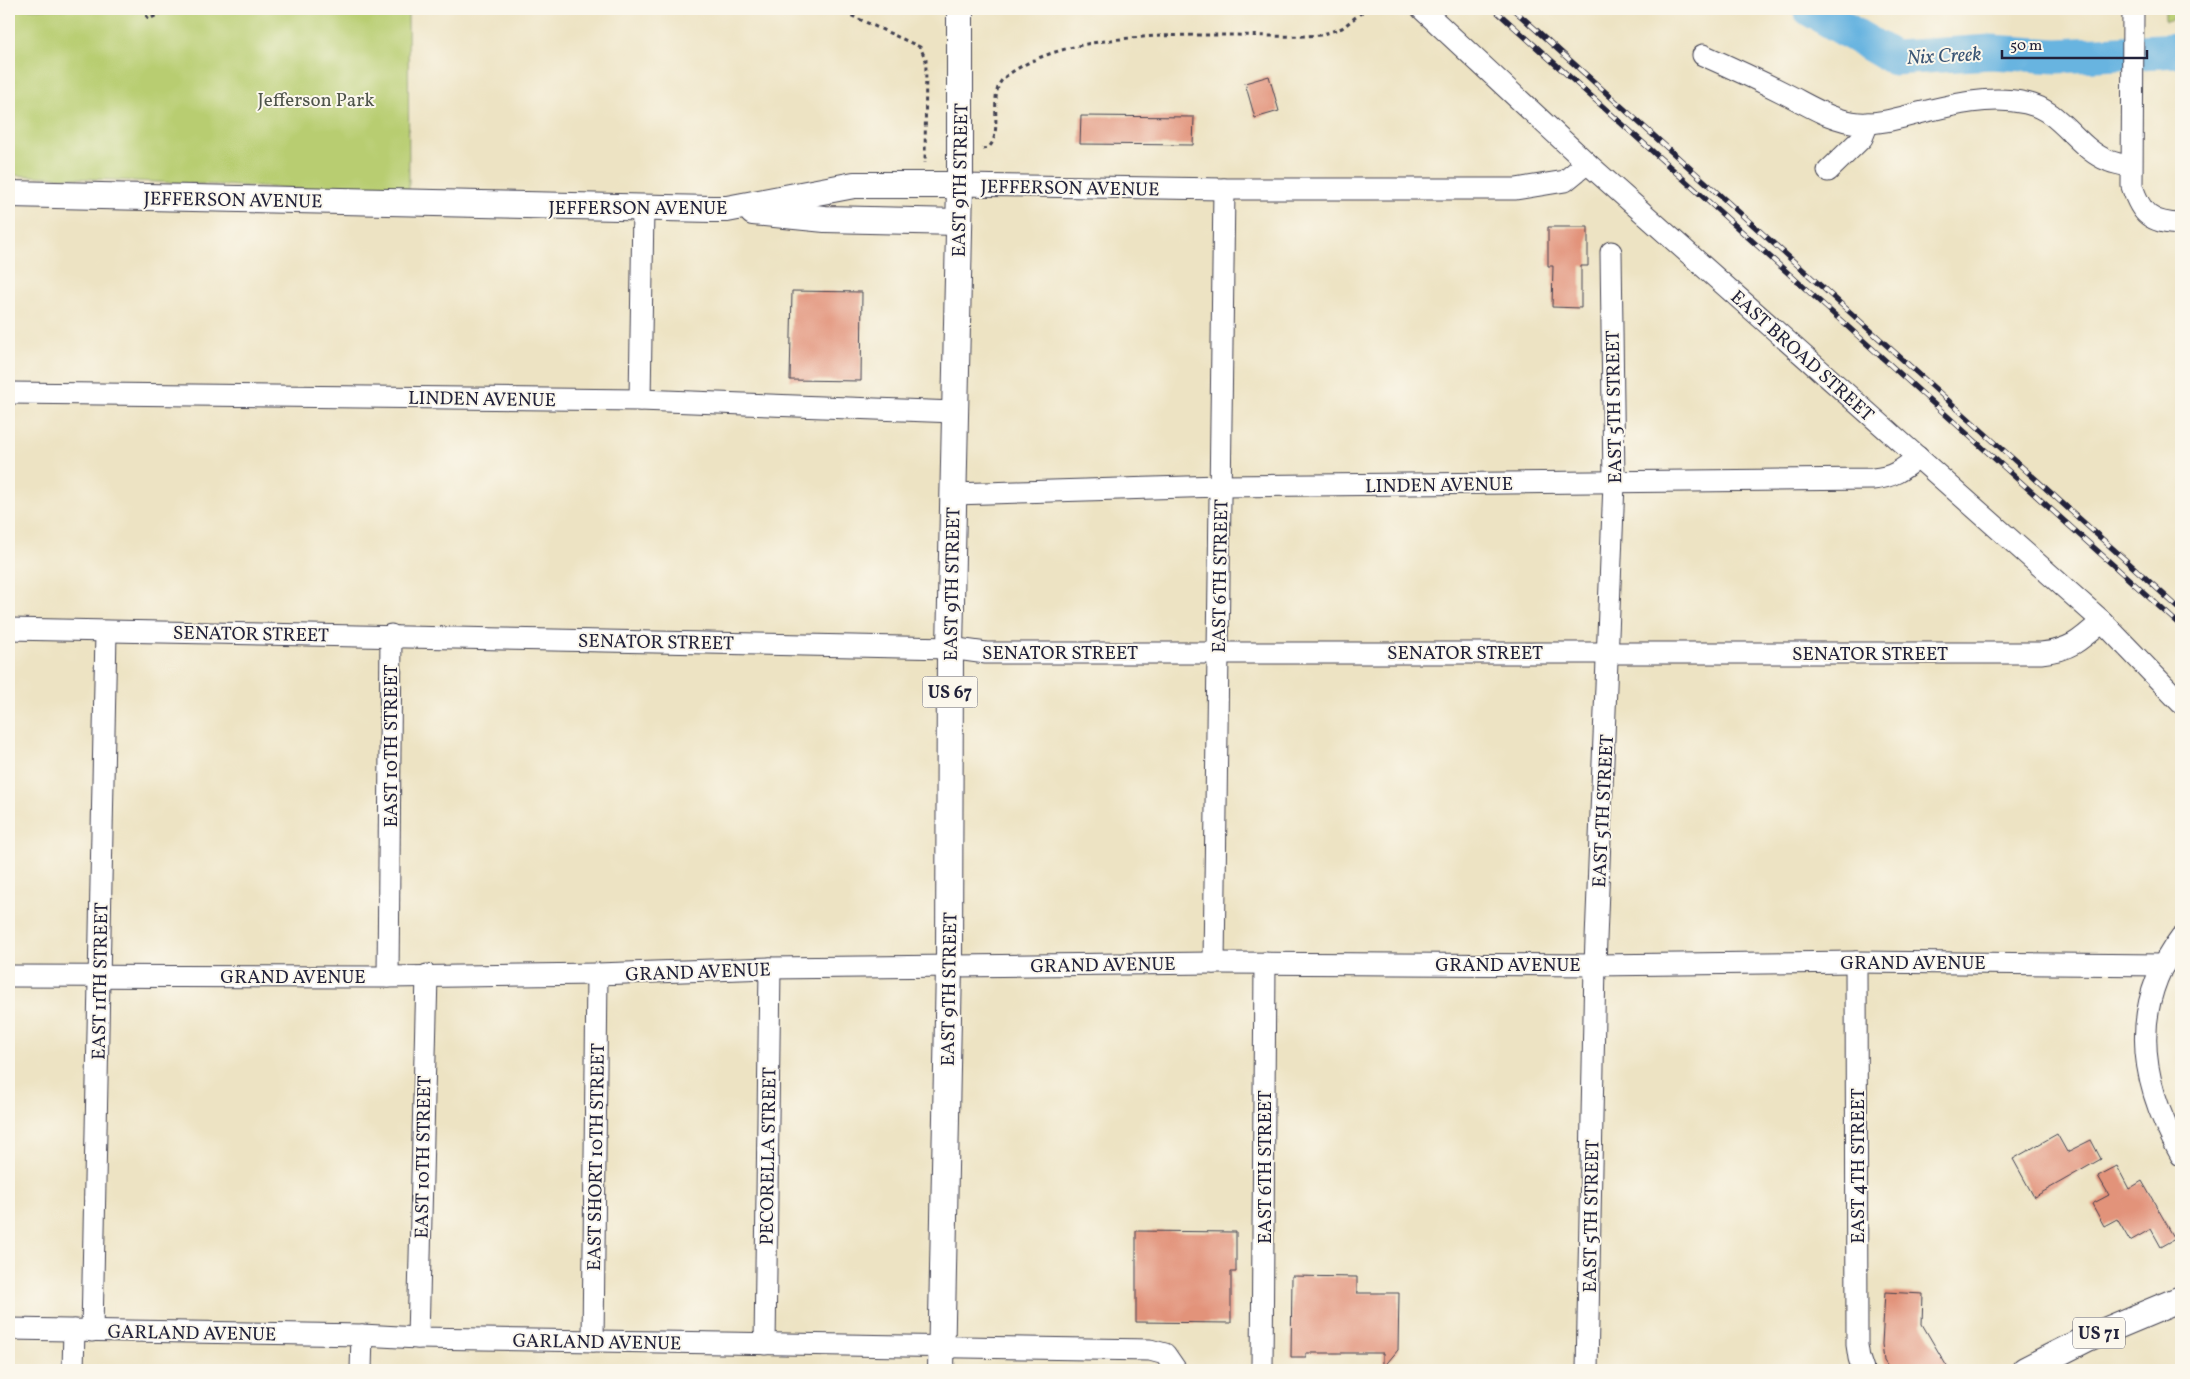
<svg xmlns="http://www.w3.org/2000/svg" width="2190" height="1379" font-family="Vollkorn,serif">
<rect width="100%" height="100%" fill="#fbf7ec"/>
<filter id="ink" filterUnits="userSpaceOnUse"><feTurbulence type="fractalNoise" baseFrequency=".02" numOctaves="2"/><feDisplacementMap in="SourceGraphic" scale="10" xChannelSelector="R" yChannelSelector="G"/><feConvolveMatrix kernelMatrix="1 2 1 2 8 2 1 2 1" color-interpolation-filters="sRGB"/></filter>
<filter id="wash" filterUnits="userSpaceOnUse"><feTurbulence type="fractalNoise" baseFrequency=".0096" numOctaves="4" result="noise"/><feDisplacementMap in="SourceGraphic" scale="20" xChannelSelector="R" yChannelSelector="G"/><feGaussianBlur stdDeviation="1.12" result="paint"/><feColorMatrix in="noise" values="0 0 0 0 0 0 0 0 0 0 0 0 0 0 0 0 0 1.4 0 .05"/><feComposite in="paint" operator="in"/></filter>
<g filter="url(#wash)">
<rect width="100%" height="100%" fill="#ede3c3"/>
<g fill="#b8cd71" stroke="#6d7856">
<polygon points="9,9 408,9 409,194 9,175"/>
<polygon points="2165,9 2181,9 2181,18 2165,21"/>
</g>
<g fill="none" stroke-linecap="round" stroke-linejoin="round">
<polyline stroke="#67b4e0" stroke-width="35" points="1810,9 1894,58 1991,52 2057,56 2181,50"/>
</g>
<g id="blocks">
<g fill="#e2937a">
<polygon points="1269,76 1279,111 1255,118 1245,83"/>
<polygon points="1081,116 1194,117 1193,145 1080,144"/>
<polygon points="1548,227 1588,227 1588,266 1581,266 1581,308 1552,307 1553,266 1548,266"/>
<polygon points="792,291 862,292 861,381 790,380"/>
<polygon points="2057,1134 2067,1152 2091,1140 2101,1159 2034,1197 2013,1159"/>
<polygon points="2117,1166 2129,1189 2142,1181 2175,1239 2161,1247 2151,1229 2130,1241 2117,1219 2104,1226 2092,1204 2109,1195 2098,1176"/>
<polygon points="1136,1231 1236,1232 1236,1272 1231,1272 1231,1323 1136,1322"/>
<polygon points="1292,1276 1357,1277 1357,1293 1399,1293 1398,1350 1383,1368 1383,1353 1306,1353 1306,1357 1291,1357"/>
<polygon points="1885,1292 1923,1294 1922,1324 1949,1370 1890,1370 1884,1361 1882,1344"/>
</g>
</g>
</g>
<g filter="url(#ink)">
<use href="#blocks" fill-opacity="0" stroke="#403f4f" stroke-width="1"/>
<g fill="none" stroke-linecap="round" stroke-linejoin="round">
<g stroke="#403f4f" stroke-width="23">
<g id="minor">
<polyline points="1422,9 1587,163 2102,621 2181,703"/>
<path d="M2133,9L2132,186C2141,214 2150,223 2181,224"/>
<path d="M1703,55C1730,67 1756,79 1782,92C1807,104 1831,121 1859,123C1878,124 1896,119 1915,114C1951,105 1989,95 2026,103C2061,110 2077,149 2109,161C2116,164 2124,165 2131,166"/>
<polyline points="1828,171 1862,138 1868,123"/>
<polyline points="960,185 1224,189 1516,189 1565,181 1587,163"/>
<polyline points="9,393 640,400 955,412"/>
<polyline points="640,400 643,209"/>
<path d="M953,494L1220,486L1873,479C1894,477 1902,470 1918,457"/>
<path d="M9,629L950,648L986,653H2041C2071,650 2081,640 2102,621"/>
<path d="M2181,937C2128,1007 2140,1083 2181,1155"/>
<polyline points="1856,962 1857,1345 1859,1358 1863,1370"/>
<polyline points="1214,963 1224,189"/>
<polyline points="9,976 388,977 597,974 770,968 1214,963 1595,965 1856,962 2164,965"/>
<polyline points="388,977 391,635"/>
<polyline points="9,1329 362,1335 418,1338 1150,1350 1165,1354 1176,1370"/>
<polyline points="92,1331 106,632"/>
<polyline points="418,1338 427,975"/>
<polyline points="593,1341 597,974"/>
<polyline points="765,1344 770,968"/>
<polyline points="73,1370 74,1330"/>
<polyline points="361,1370 362,1335"/>
<polyline points="1262,1370 1265,963"/>
<polyline points="1587,1370 1595,965 1614,483 1611,252"/>
</g>
</g>
<g stroke="#403f4f" stroke-width="28">
<g id="major">
<polyline points="9,194 712,209 727,209 854,185 960,185"/>
<polyline points="753,212 825,219 959,222"/>
<polyline points="941,1370 949,966 950,648 960,185 960,9"/>
<polyline points="2025,1370 2088,1338 2181,1299"/>
</g>
</g>
<g stroke="#403f4f" stroke-width="3" stroke-dasharray="4 4" stroke-linecap="butt">
<polyline points="141,9 149,19 170,9"/>
<polyline points="837,9 920,47 926,60 925,163"/>
<path d="M983,149L988,148C1005,133 986,92 1005,77C1061,34 1162,35 1229,35C1259,35 1290,38 1320,35L1342,28L1366,9"/>
</g>
<use href="#minor" stroke="#fff" stroke-width="21"/>
<use href="#major" stroke="#fff" stroke-width="26"/>
<g stroke="#22223b" stroke-width="5.5">
<g id="rail">
<polyline points="1494,9 2181,626"/>
<polyline points="1513,9 2181,610"/>
</g>
</g>
<use href="#rail" stroke="#fbf7ec" stroke-width="4" stroke-dasharray="11" stroke-linecap="butt"/>
</g>
</g>
<g text-anchor="middle" stroke-width="4" stroke-linejoin="round" paint-order="stroke">
<g fill="#fbf7ec" stroke="#636270" stroke-width="1">
<rect x="922.5" y="676.5" width="55" height="31" rx="4"/>
<rect x="2073" y="1317.5" width="52" height="31" rx="4"/>
</g>
<g font-size="18" font-weight="bold" fill="#22223b">
<text x="950" y="698">US 67</text>
<text x="2099" y="1339">US 71</text>
</g>
<g font-size="19" fill="#4f554b" stroke="#fbf7ec">
<text x="316" y="106">Jefferson Park</text>
</g>
<g font-size="19" fill="#22223b" stroke="#fbf7ec">
<text transform="translate(959 180) rotate(-89)" y="7">EAST 9TH STREET</text>
<text transform="translate(1070 187) rotate(1)" y="7">JEFFERSON AVENUE</text>
<text transform="translate(233 199) rotate(1)" y="7">JEFFERSON AVENUE</text>
<text x="638" y="214">JEFFERSON AVENUE</text>
<text transform="translate(1803 355) rotate(42)" y="7">EAST BROAD STREET</text>
<text transform="translate(482 398) rotate(1)" y="7">LINDEN AVENUE</text>
<text transform="translate(1613 407) rotate(-91)" y="7">EAST 5TH STREET</text>
<text transform="translate(1439 484) rotate(-1)" y="7">LINDEN AVENUE</text>
<text transform="translate(1219 576) rotate(-89)" y="7">EAST 6TH STREET</text>
<text transform="translate(951 584) rotate(-89)" y="7">EAST 9TH STREET</text>
<text transform="translate(251 633) rotate(1)" y="7">SENATOR STREET</text>
<text transform="translate(656 641) rotate(1)" y="7">SENATOR STREET</text>
<text x="1060" y="659">SENATOR STREET</text>
<text x="1465" y="659">SENATOR STREET</text>
<text x="1870" y="660">SENATOR STREET</text>
<text transform="translate(390 746) rotate(-90)" y="7">EAST 10TH STREET</text>
<text transform="translate(1602 811) rotate(-87)" y="7">EAST 5TH STREET</text>
<text x="1913" y="969">GRAND AVENUE</text>
<text transform="translate(1103 964) rotate(-1)" y="7">GRAND AVENUE</text>
<text x="1508" y="971">GRAND AVENUE</text>
<text transform="translate(698 971) rotate(-2)" y="7">GRAND AVENUE</text>
<text x="293" y="983">GRAND AVENUE</text>
<text transform="translate(99 981) rotate(-89)" y="7">EAST 11TH STREET</text>
<text transform="translate(948 989) rotate(-89)" y="7">EAST 9TH STREET</text>
<text transform="translate(767 1156) rotate(-89)" y="7">PECORELLA STREET</text>
<text transform="translate(422 1157) rotate(-89)" y="7">EAST 10TH STREET</text>
<text transform="translate(595 1157) rotate(-89)" y="7">EAST SHORT 10TH STREET</text>
<text transform="translate(1857 1166) rotate(-90)" y="7">EAST 4TH STREET</text>
<text transform="translate(1264 1167) rotate(-90)" y="7">EAST 6TH STREET</text>
<text transform="translate(1590 1216) rotate(-89)" y="7">EAST 5TH STREET</text>
<text transform="translate(192 1332) rotate(1)" y="7">GARLAND AVENUE</text>
<text transform="translate(597 1341) rotate(1)" y="7">GARLAND AVENUE</text>
</g>
<g font-size="20" font-style="italic" fill="#3a5575" stroke="#fbf7ec">
<text transform="translate(1944 55) rotate(-3)" y="7">Nix Creek</text>
</g>
</g>
<rect width="2190" height="1379" fill="none" stroke="#fbf7ec" stroke-width="30"/>
<path d="M2002 50v8h145v-8" fill="none" stroke="#22223b" stroke-width="2.5"/>
<text x="2010" y="50" font-size="15" fill="#22223b" stroke="#fbf7ec" stroke-width="4" paint-order="stroke">50 m</text>
</svg>
